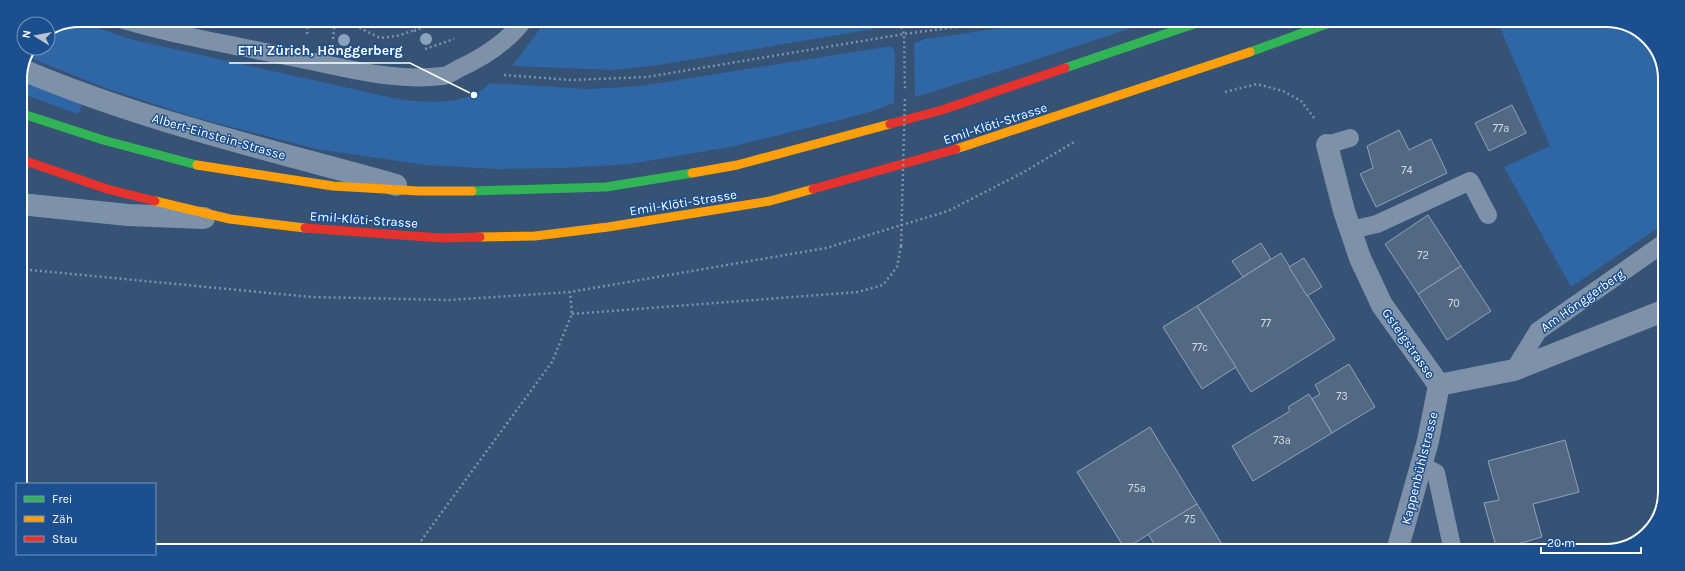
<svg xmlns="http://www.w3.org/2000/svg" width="1685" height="571" font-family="Karla,sans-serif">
<rect width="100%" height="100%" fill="#365274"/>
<g fill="#2f66a5">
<path d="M77,21L130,39L393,98C423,103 467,107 490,83L590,89L641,86L891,46L894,49L895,54L894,103L873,111L844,119L735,146L630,164L566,168L498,169L425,165L316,149L193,117L103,87L28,57L32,48H48V33L65,26L69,28Z"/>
<polygon points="546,21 890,22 886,27 659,65 614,70 512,66"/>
<polygon points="1045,22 1150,22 1013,67 915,97 914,43 925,39"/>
<polygon points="1498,23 1625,23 1653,43 1665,75 1664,224 1571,287 1504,167 1550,146"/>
<polygon points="20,79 82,105 78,114 20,93"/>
</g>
<g fill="#526984" stroke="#92a2b6">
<polygon points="1512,105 1526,133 1489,151 1475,123"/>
<polygon points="1399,130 1409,150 1431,139 1447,173 1376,207 1360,174 1373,168 1367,146"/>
<polygon points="1428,215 1461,266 1418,294 1385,244"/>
<polygon points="1261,243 1271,259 1243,277 1232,261"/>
<polygon points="1281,253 1335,339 1251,392 1197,306"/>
<polygon points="1304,258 1322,287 1307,296 1289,267"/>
<polygon points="1461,266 1491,311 1447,340 1418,294"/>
<polygon points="1197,306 1236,367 1202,389 1163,327"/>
<polygon points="1349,364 1375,407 1332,433 1312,399 1320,394 1315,385"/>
<polygon points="1309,394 1332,433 1253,481 1232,446 1290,411 1288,407"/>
<polygon points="1150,427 1197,504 1125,549 1077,472"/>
<polygon points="1565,440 1579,492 1533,504 1542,537 1497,550 1484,503 1499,500 1488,461"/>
<polygon points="1197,504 1225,549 1158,550 1148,534"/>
</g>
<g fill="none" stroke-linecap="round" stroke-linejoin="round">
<g stroke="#7d92a8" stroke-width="2.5" stroke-dasharray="2 3" stroke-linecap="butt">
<polyline points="346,21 380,38 397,36 412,31 422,21"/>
<polyline points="900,22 904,34 905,90"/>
<polyline points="279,27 282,20"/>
<polyline points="414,31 438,21"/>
<polyline points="307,34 308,20"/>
<polyline points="333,39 335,21"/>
<polyline points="425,49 454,39"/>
<polyline points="504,75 571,80 647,77 904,34 993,22"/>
<polyline points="1225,92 1257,84 1283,91 1301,101 1315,119"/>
<polyline points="20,269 311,297 449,300 570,292 826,248 948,211 1024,172 1074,142"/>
<polyline points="572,314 858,292 883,285 897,267 901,246"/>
<polyline points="415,549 552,362 572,314 570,292"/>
</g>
<g stroke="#7d92a8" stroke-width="18">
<path d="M124,20C182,37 242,47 301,59C347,68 395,82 442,76C447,76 453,72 458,69C482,58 507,42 523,21"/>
<polyline points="1327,145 1350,138"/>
<polyline points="1351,230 1377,224 1470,181 1488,215"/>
<polyline points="1514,370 1538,331 1664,243"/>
<polyline points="1421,465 1436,473 1453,551"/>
</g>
<g stroke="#7d92a8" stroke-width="22">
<path d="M23,70C143,121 271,150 396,185"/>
<polyline points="1327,145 1344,211 1360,258 1382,305 1439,385"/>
<polyline points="20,204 128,215 204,218"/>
<polyline points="1439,385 1514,370 1663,311"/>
<polyline points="1397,551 1428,441 1439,385"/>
</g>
<g stroke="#30b455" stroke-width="9">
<polyline points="1250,52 1332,22"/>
<polyline points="1065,68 1200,22"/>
<polyline points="20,113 103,140 197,165"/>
<polyline points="472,191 606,187 692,173"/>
</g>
<g stroke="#ff9f0a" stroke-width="9">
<polyline points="956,149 1250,52"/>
<polyline points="197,165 333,186 418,191 472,191"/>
<polyline points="692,173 737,165 890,124"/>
<polyline points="155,201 230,219 305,228"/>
<polyline points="480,237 535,236 608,227 770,201 813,189"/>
</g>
<g stroke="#e5322d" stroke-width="9">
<polyline points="890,124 942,110 1065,68"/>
<polyline points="20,159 107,189 155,201"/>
<polyline points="813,189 956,149"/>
<polyline points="305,228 441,238 480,237"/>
</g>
<polyline stroke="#7d92a8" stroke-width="2.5" stroke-dasharray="2 3" stroke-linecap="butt" points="901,246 905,96"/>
</g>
<g fill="#8aa2be">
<circle cx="426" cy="39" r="6"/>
<circle cx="344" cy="40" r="6"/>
</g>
<g text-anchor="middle" stroke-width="3" stroke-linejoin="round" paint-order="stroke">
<g font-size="11" fill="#d4dae0">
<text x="1501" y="132">77a</text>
<text x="1407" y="174">74</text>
<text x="1423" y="259">72</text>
<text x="1454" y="307">70</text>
<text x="1266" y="327">77</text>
<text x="1200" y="351">77c</text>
<text x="1342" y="400">73</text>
<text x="1282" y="444">73a</text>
<text x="1137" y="492">75a</text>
<text x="1190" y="523">75</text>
</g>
<g font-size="13" fill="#fff" stroke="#1b4f8f">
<text transform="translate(995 123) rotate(-18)" y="5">Emil-Klöti-Strasse</text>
<text transform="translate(219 136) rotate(16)" y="5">Albert-Einstein-Strasse</text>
<text transform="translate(683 202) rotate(-9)" y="5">Emil-Klöti-Strasse</text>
<text transform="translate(364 219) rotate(4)" y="5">Emil-Klöti-Strasse</text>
<text transform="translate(1582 300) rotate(-35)" y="5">Am Hönggerberg</text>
<text transform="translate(1409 343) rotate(55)" y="5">Gsteigstrasse</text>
<text transform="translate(1419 468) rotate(-76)" y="5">Kappenbühlstrasse</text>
</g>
</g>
<path d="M0 0H1685V571H0ZM79 27H1606A52 52 0 0 1 1658 79V492A52 52 0 0 1 1606 544H79A52 52 0 0 1 27 492V79A52 52 0 0 1 79 27Z" fill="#1b4f8f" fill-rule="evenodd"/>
<path fill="none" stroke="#fff" stroke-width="2" d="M79 27H1606A52 52 0 0 1 1658 79V492A52 52 0 0 1 1606 544H79A52 52 0 0 1 27 492V79A52 52 0 0 1 79 27Z"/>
<path fill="none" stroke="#fff" stroke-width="1.5" d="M474 95L410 63H229"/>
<circle fill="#fff" stroke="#1b4f8f" stroke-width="1.5" cx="474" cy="95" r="4"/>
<g font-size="14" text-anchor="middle" font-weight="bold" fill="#fff" stroke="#1b4f8f" stroke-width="3" stroke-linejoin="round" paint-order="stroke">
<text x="320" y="55">ETH Zürich, Hönggerberg</text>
</g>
<rect x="16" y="483" width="140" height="72" fill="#1b4f8f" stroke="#7695bc"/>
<rect x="24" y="496" width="20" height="6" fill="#30b455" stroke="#7695bc"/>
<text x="52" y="503" font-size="12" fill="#ffffff">Frei</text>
<rect x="24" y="516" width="20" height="6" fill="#ff9f0a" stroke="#7695bc"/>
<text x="52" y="523" font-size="12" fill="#ffffff">Zäh</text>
<rect x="24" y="536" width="20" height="6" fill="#e5322d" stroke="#7695bc"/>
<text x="52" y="543" font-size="12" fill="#ffffff">Stau</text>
<g transform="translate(36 36) rotate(281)"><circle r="19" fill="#1b4f8f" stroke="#7695bc"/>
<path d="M0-3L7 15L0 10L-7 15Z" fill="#b9c2ce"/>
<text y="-6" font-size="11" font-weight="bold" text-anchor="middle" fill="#ffffff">N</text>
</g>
<path d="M1541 547v6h100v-6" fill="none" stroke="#ffffff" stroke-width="2"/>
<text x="1547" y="547" font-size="12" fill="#ffffff" stroke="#1b4f8f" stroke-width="3" paint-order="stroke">20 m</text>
</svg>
